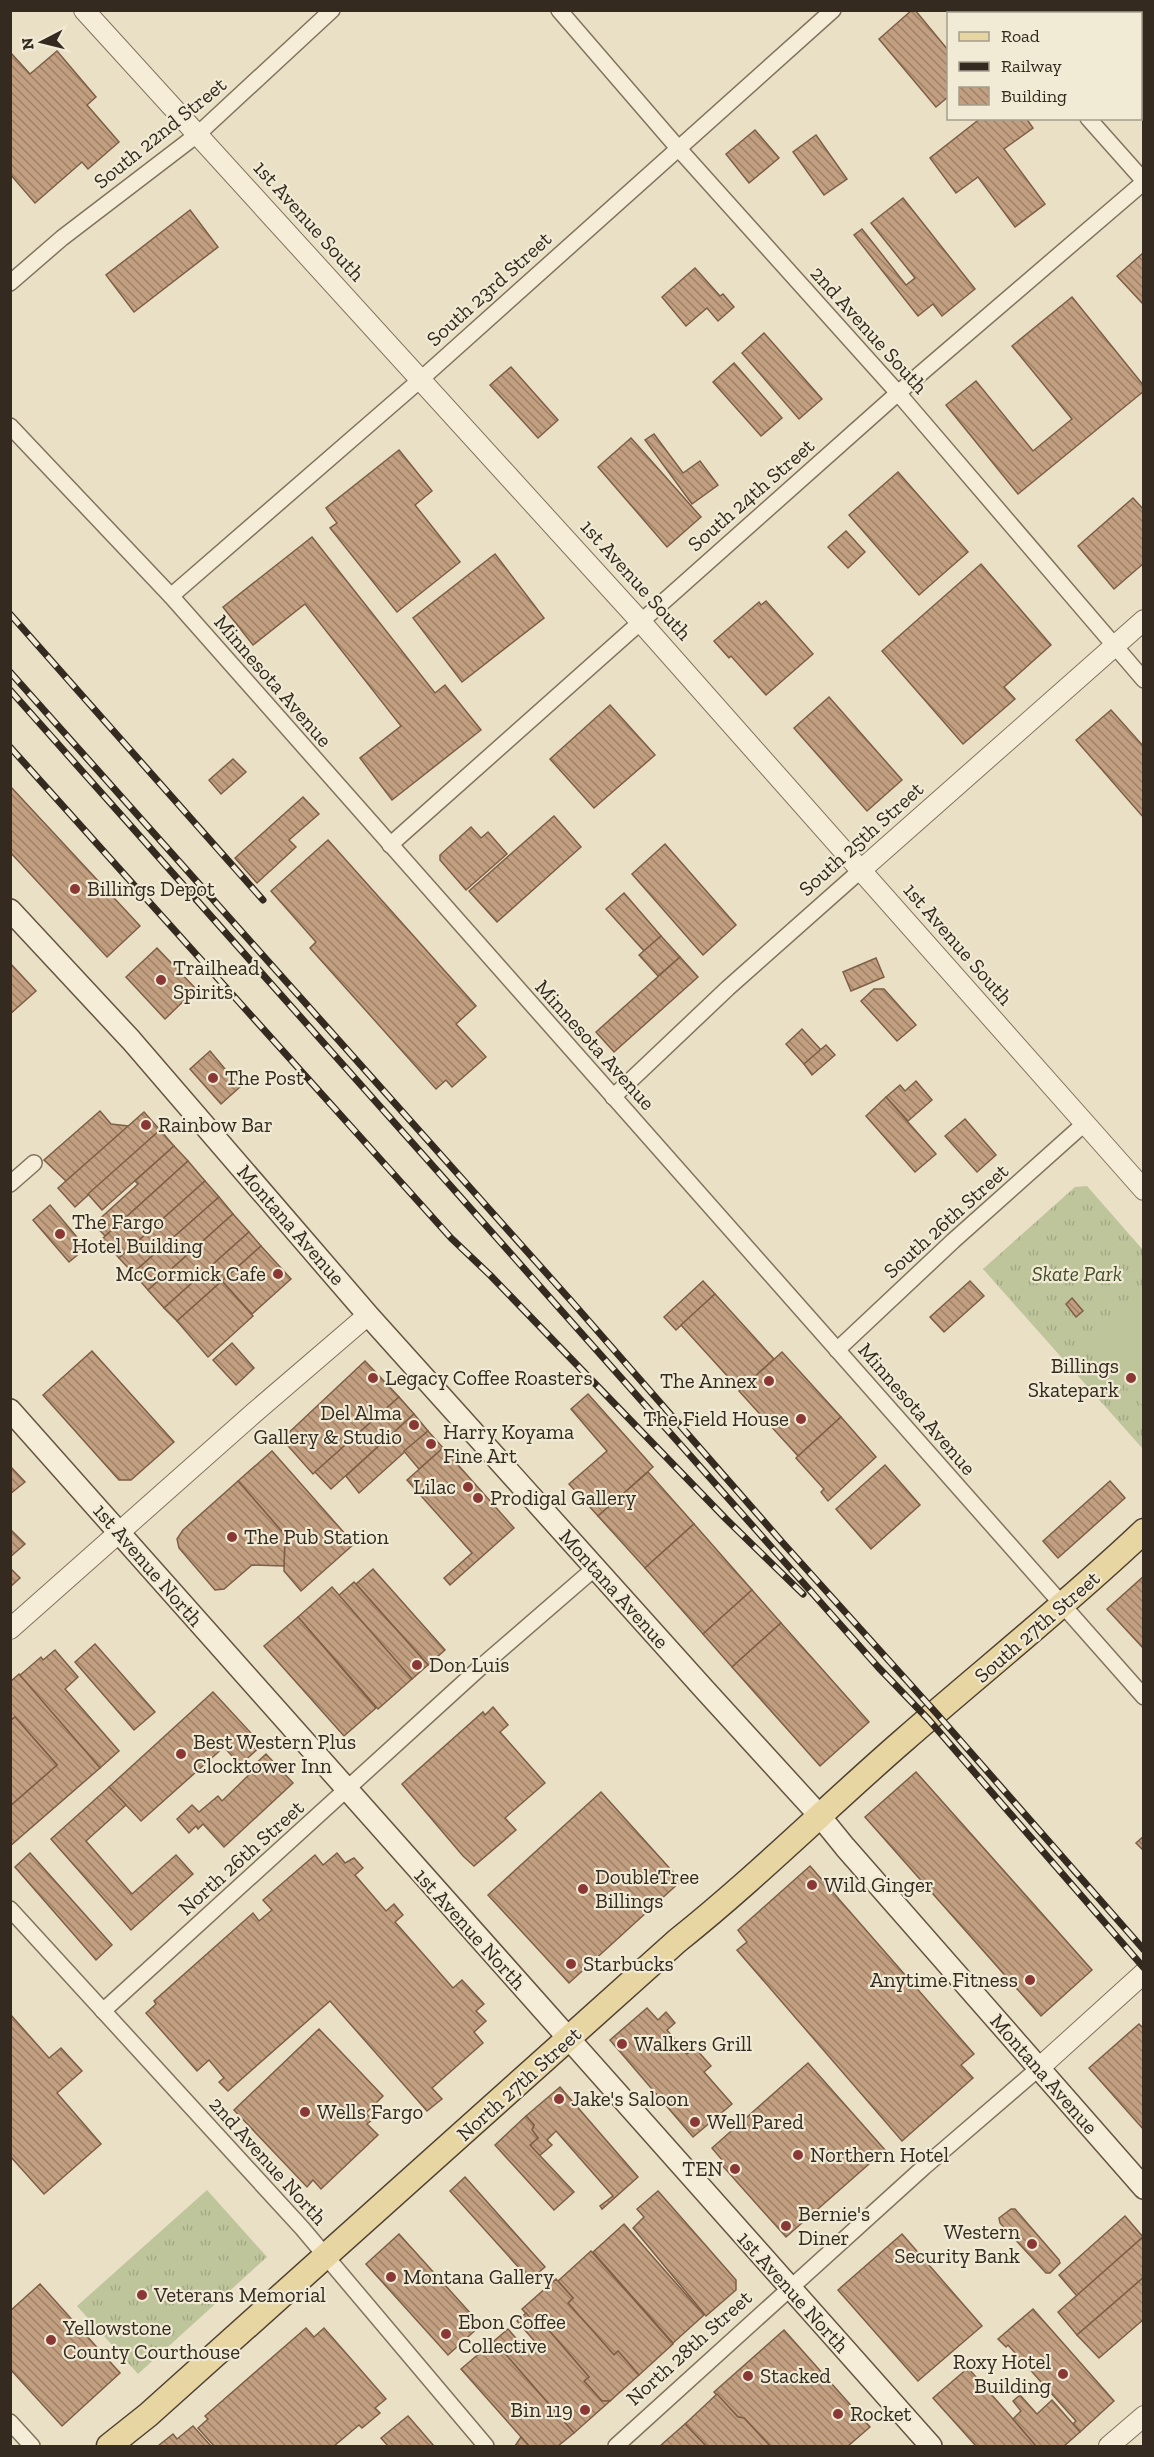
<svg xmlns="http://www.w3.org/2000/svg" width="1154" height="2457" font-family="'Zilla Slab',serif">
<defs>
<pattern id="grass-tufts" width="24" height="20" patternUnits="userSpaceOnUse" patternTransform="scale(1.5)"><rect width="24" height="20" fill="#bec59b"/><path d="M3 7l-1-3M5 7V3M7 7l1-3M15 17l-1-3M17 17v-4M19 17l1-3" fill="none" stroke="#a4a985"/></pattern>
<pattern id="building-back-hatch" width="6" height="6" patternUnits="userSpaceOnUse" patternTransform="scale(1.5)"><rect width="6" height="6" fill="#c29f80"/><path d="M-1 5l2 2M0 0l6 6M5-1l2 2" fill="none" stroke="#9e8268"/></pattern>
</defs>
<rect width="100%" height="100%" fill="#e9e0c6"/>
<g fill="url(#grass-tufts)">
<polygon points="1087,1186 1143,1250 1143,1449 983,1269 1075,1187"/>
<polygon points="207,2190 267,2257 138,2374 77,2306"/>
</g>
<polygon fill="#bec59b" points="1143,1295 1143,1406 1093,1350 1092,1339"/>
<g fill="url(#building-back-hatch)" stroke="#7e5f46" stroke-width="1.5">
<polygon points="912,10 915,10 948,50 948,97 936,107 879,39"/>
<polygon points="57,51 96,97 87,105 119,142 88,169 82,162 35,203 10,174 10,52 30,74"/>
<polygon points="981,118 1026,118 1033,128 1004,149 1045,204 1015,227 978,177 956,193 930,158"/>
<polygon points="755,130 779,158 749,183 726,154"/>
<polygon points="816,135 847,179 824,195 793,152"/>
<polygon points="903,198 975,289 942,316 933,304 918,316 854,235 862,229 906,285 915,278 871,223"/>
<polygon points="190,210 218,247 134,312 106,275"/>
<polygon points="1143,253 1144,253 1144,305 1117,276"/>
<polygon points="695,268 720,296 723,294 734,307 718,321 707,308 686,326 662,297"/>
<polygon points="1072,297 1144,386 1144,391 1018,494 946,405 976,381 1033,451 1072,419 1012,346"/>
<polygon points="764,333 822,399 799,419 742,353"/>
<polygon points="734,363 782,418 761,436 713,382"/>
<polygon points="511,367 558,420 538,438 490,385"/>
<polygon points="654,434 683,473 700,461 718,485 692,504 645,440"/>
<polygon points="631,438 701,517 667,547 598,467"/>
<polygon points="399,450 432,491 415,505 460,562 397,612 330,528 337,523 326,508"/>
<polygon points="898,472 968,552 919,595 849,515"/>
<polygon points="1133,498 1144,510 1144,563 1114,589 1078,546"/>
<polygon points="846,531 865,552 848,568 828,547"/>
<polygon points="312,537 435,693 445,685 481,730 392,800 360,758 401,726 305,604 253,645 223,607"/>
<polygon points="495,554 544,618 462,682 413,618"/>
<polygon points="981,564 1051,645 1004,687 1015,699 963,744 882,651"/>
<polygon points="766,601 813,654 766,695 731,656 729,658 714,641 759,602 761,605"/>
<polygon points="829,697 902,780 867,811 794,728"/>
<polygon points="610,705 655,755 594,808 550,759"/>
<polygon points="1111,710 1144,747 1144,818 1076,740"/>
<polygon points="233,759 246,772 221,794 209,780"/>
<polygon points="10,786 140,926 107,957 10,852"/>
<polygon points="303,797 319,814 289,840 296,847 257,883 235,858"/>
<polygon points="554,816 581,847 497,922 469,891"/>
<polygon points="471,827 481,838 488,832 507,854 466,890 440,860 440,855"/>
<polygon points="328,840 476,1006 456,1024 486,1057 452,1087 446,1080 436,1089 310,948 316,942 271,891"/>
<polygon points="665,844 736,925 703,955 632,874"/>
<polygon points="624,893 661,936 644,951 606,909"/>
<polygon points="661,936 680,957 658,976 639,955"/>
<polygon points="157,948 196,989 165,1019 126,977"/>
<polygon points="680,957 698,977 614,1052 596,1032"/>
<polygon points="876,958 884,977 851,991 843,972"/>
<polygon points="10,963 36,991 10,1014"/>
<polygon points="874,989 884,989 916,1025 897,1041 861,1001"/>
<polygon points="802,1029 821,1050 804,1064 786,1044"/>
<polygon points="826,1045 835,1055 812,1075 804,1064"/>
<polygon points="210,1051 240,1087 221,1104 190,1069"/>
<polygon points="916,1081 932,1100 908,1121 886,1097 900,1085 905,1091"/>
<polygon points="886,1097 936,1154 915,1172 866,1116"/>
<polygon points="100,1111 111,1124 129,1126 66,1181 44,1160"/>
<polygon points="144,1112 160,1130 75,1207 58,1188"/>
<polygon points="965,1119 996,1155 977,1172 945,1136"/>
<polygon points="160,1130 174,1146 102,1210 88,1194"/>
<polygon points="174,1146 188,1161 105,1236 94,1224 138,1184 135,1181"/>
<polygon points="188,1161 205,1181 119,1258 102,1239"/>
<polygon points="205,1181 219,1197 133,1273 119,1258"/>
<polygon points="219,1197 233,1214 148,1290 133,1273"/>
<polygon points="50,1205 86,1248 69,1262 33,1220"/>
<polygon points="233,1214 249,1232 164,1308 148,1290"/>
<polygon points="249,1232 261,1246 177,1321 164,1308"/>
<polygon points="261,1246 291,1279 252,1314 222,1281"/>
<polygon points="222,1281 253,1316 208,1357 177,1321"/>
<polygon points="703,1281 715,1294 676,1330 664,1317"/>
<polygon points="970,1281 984,1296 944,1332 930,1317"/>
<polygon points="715,1294 774,1359 740,1390 681,1325"/>
<polygon points="1072,1298 1083,1311 1076,1317 1066,1304"/>
<polygon points="232,1343 254,1368 236,1385 213,1360"/>
<polygon points="92,1351 174,1442 131,1480 119,1480 43,1395"/>
<polygon points="782,1352 841,1417 798,1456 739,1391"/>
<polygon points="365,1361 399,1397 313,1474 282,1439"/>
<polygon points="588,1394 653,1467 598,1516 569,1484 607,1451 571,1409"/>
<polygon points="399,1397 414,1414 331,1489 315,1472"/>
<polygon points="414,1414 428,1431 359,1493 346,1476"/>
<polygon points="841,1417 876,1457 828,1501 821,1492 824,1489 796,1458"/>
<polygon points="428,1431 443,1448 419,1469 404,1451"/>
<polygon points="443,1448 514,1528 450,1585 444,1578 472,1553 407,1480"/>
<polygon points="272,1451 354,1544 301,1591 284,1571 285,1535 238,1481"/>
<polygon points="885,1465 920,1505 871,1549 836,1509"/>
<polygon points="10,1466 25,1482 10,1494"/>
<polygon points="648,1472 694,1524 645,1568 598,1516"/>
<polygon points="238,1481 285,1535 284,1566 252,1565 224,1589 215,1590 179,1548 177,1539 183,1530"/>
<polygon points="1110,1481 1125,1498 1058,1558 1043,1541"/>
<polygon points="694,1524 752,1590 703,1634 645,1568"/>
<polygon points="10,1529 25,1544 10,1557"/>
<polygon points="10,1568 20,1578 10,1587"/>
<polygon points="373,1569 445,1650 428,1665 356,1584"/>
<polygon points="1144,1576 1144,1649 1107,1609"/>
<polygon points="354,1582 428,1665 412,1679 338,1596"/>
<polygon points="332,1587 412,1679 378,1709 298,1617"/>
<polygon points="752,1590 781,1623 732,1667 703,1634"/>
<polygon points="298,1617 376,1708 344,1736 264,1646"/>
<polygon points="781,1623 869,1722 820,1766 732,1667"/>
<polygon points="95,1644 155,1712 134,1730 75,1662"/>
<polygon points="55,1650 78,1677 65,1689 119,1751 100,1768 19,1676 41,1657 43,1660"/>
<polygon points="19,1674 100,1768 10,1846 10,1806 57,1765 15,1717 10,1721 10,1682"/>
<polygon points="213,1692 262,1745 240,1765 224,1747 141,1821 109,1787"/>
<polygon points="493,1707 508,1725 500,1732 545,1783 505,1818 516,1830 474,1866 463,1856 402,1784 483,1712 485,1715"/>
<polygon points="15,1717 57,1765 10,1806 10,1721"/>
<polygon points="266,1754 293,1783 224,1847 203,1824 198,1829 196,1826 189,1833 177,1819 192,1805 199,1812 218,1796 222,1801 253,1771 251,1768"/>
<polygon points="916,1772 1092,1970 1041,2016 865,1817"/>
<polygon points="109,1787 126,1805 86,1841 132,1894 176,1855 193,1874 131,1930 51,1839"/>
<polygon points="601,1792 681,1881 569,1983 488,1895"/>
<polygon points="1144,1836 1144,1851 1136,1843"/>
<polygon points="30,1853 112,1945 96,1960 15,1867"/>
<polygon points="337,1853 345,1863 354,1858 363,1868 355,1875 386,1911 394,1904 398,1909 403,1915 395,1922 453,1988 462,1980 484,2004 476,2011 486,2021 474,2032 483,2043 432,2088 442,2099 427,2111 330,2001 228,2091 219,2082 224,2078 209,2060 197,2071 146,2013 156,2004 154,2001 253,1913 259,1921 272,1910 263,1900 315,1855 323,1865"/>
<polygon points="810,1866 974,2054 961,2065 973,2078 902,2141 737,1950 747,1942 738,1930"/>
<polygon points="647,2008 658,2020 666,2012 675,2023 667,2030 687,2054 695,2048 711,2066 704,2072 732,2104 693,2137 610,2040"/>
<polygon points="10,2014 49,2058 61,2048 82,2071 57,2093 101,2144 44,2194 10,2156"/>
<polygon points="1139,2024 1144,2029 1144,2130 1089,2068"/>
<polygon points="319,2029 383,2096 366,2113 372,2120 367,2124 378,2135 321,2189 313,2180 307,2187 234,2110"/>
<polygon points="808,2063 885,2150 786,2237 720,2163 723,2161 712,2148"/>
<polygon points="560,2087 638,2177 602,2209 600,2206 613,2196 556,2131 547,2140 552,2145 539,2156 530,2145 538,2138 532,2130 534,2125 526,2116"/>
<polygon points="526,2116 534,2125 532,2130 538,2138 530,2145 574,2192 554,2210 495,2145"/>
<polygon points="465,2177 545,2267 530,2280 450,2191"/>
<polygon points="658,2191 736,2280 736,2290 706,2316 633,2228 644,2217 637,2209"/>
<polygon points="1011,2209 1015,2209 1059,2260 1060,2263 1050,2273 1046,2273 1000,2223 999,2218"/>
<polygon points="1125,2216 1143,2237 1077,2296 1059,2275"/>
<polygon points="624,2224 704,2315 673,2343 593,2252"/>
<polygon points="399,2234 481,2325 448,2355 366,2264"/>
<polygon points="902,2234 982,2326 918,2381 838,2290"/>
<polygon points="1143,2237 1144,2277 1077,2335 1058,2312"/>
<polygon points="591,2251 673,2344 639,2375 618,2351 614,2355 568,2303 573,2298 558,2281"/>
<polygon points="1144,2277 1144,2319 1099,2358 1077,2335"/>
<polygon points="556,2279 573,2298 568,2303 614,2355 618,2351 639,2375 610,2401 602,2401 584,2381 589,2377 546,2327 541,2331 522,2309"/>
<polygon points="40,2284 120,2373 62,2426 10,2369 10,2311"/>
<polygon points="1033,2309 1114,2401 1080,2432 1073,2424 1076,2421 1008,2345 1006,2347 998,2339"/>
<polygon points="526,2313 541,2331 546,2327 589,2377 584,2381 602,2401 610,2401 574,2433 494,2341 508,2329 528,2352 537,2344 517,2321"/>
<polygon points="306,2328 314,2337 324,2328 386,2399 375,2408 380,2413 362,2428 359,2425 334,2446 214,2446 198,2428 208,2419 205,2416"/>
<polygon points="784,2330 870,2427 848,2446 770,2446 744,2418 738,2417 714,2392"/>
<polygon points="494,2341 574,2433 558,2446 529,2446 461,2369"/>
<polygon points="968,2368 1013,2419 1036,2446 976,2446 933,2398"/>
<polygon points="717,2394 738,2417 744,2418 770,2446 706,2446 685,2424"/>
<polygon points="1020,2395 1037,2414 1052,2400 1080,2432 1064,2446 1036,2446 1013,2419 1021,2411 1013,2401"/>
<polygon points="408,2416 434,2446 388,2446 381,2438"/>
<polygon points="685,2424 706,2446 660,2446"/>
<polygon points="193,2426 211,2446 158,2446 173,2434 177,2439"/>
<polygon points="521,2437 529,2446 515,2446"/>
</g>
<g fill="none" stroke-linecap="round" stroke-linejoin="round">
<g stroke="#82735e" stroke-width="18">
<g id="minor">
<polyline points="559,10 678,148 898,393 1144,680"/>
<polyline points="991,10 993,14"/>
<polyline points="1088,118 1144,181"/>
<polyline points="10,283 62,238 198,134 332,10"/>
<polyline points="10,426 171,596 1144,1697"/>
<polyline points="171,596 420,380 833,10"/>
<polyline points="390,845 898,393 1144,182"/>
<polyline points="613,1097 728,988 861,870"/>
<polyline points="10,1184 34,1163"/>
<polyline points="837,1350 953,1241 1084,1124"/>
<polyline points="10,1909 302,2228 486,2446"/>
<polyline points="103,2011 483,1665 595,1568"/>
<polyline points="10,2422 32,2446"/>
<polyline points="616,2446 924,2167 1039,2068"/>
</g>
</g>
<g stroke="#82735e" stroke-width="22">
<g id="tertiary">
<polyline points="84,10 640,621 1144,1190"/>
<polyline points="861,870 1144,620"/>
<polyline points="10,1629 255,1412 368,1315"/>
<polyline points="1039,2068 1144,1973"/>
<polyline points="1109,2446 1144,2416"/>
</g>
</g>
<g stroke="#645441" stroke-width="24">
<g id="secondary">
<polyline points="10,910 131,1040 368,1315 704,1689 819,1815 845,1847 1144,2188"/>
<polyline points="10,1410 931,2446"/>
</g>
</g>
<g stroke="#504131" stroke-width="27">
<path id="primary" d="M109,2446L148,2415L677,1941C756,1878 828,1806 904,1740C984,1670 1067,1604 1144,1531"/>
</g>
<use href="#minor" stroke="#f5edd8" stroke-width="15"/>
<use href="#tertiary" stroke="#f5edd8" stroke-width="20"/>
<use href="#secondary" stroke="#f5edd8" stroke-width="21"/>
<use href="#primary" stroke="#e7d5a2" stroke-width="24"/>
<g stroke="#342a20" stroke-width="7">
<g id="rail">
<polyline points="10,614 263,900"/>
<polyline points="10,672 573,1303 782,1542 937,1714 1144,1950"/>
<polyline points="10,690 878,1667 929,1720 1144,1968"/>
<polyline points="10,747 451,1238 490,1275 726,1519 803,1594"/>
</g>
</g>
<use href="#rail" stroke="#f1ead4" stroke-width="4.5" stroke-dasharray="14" stroke-linecap="butt"/>
</g>
<g fill="#8a3835" stroke="#f1ead4" stroke-width="2">
<circle cx="75" cy="889" r="6"/>
<circle cx="161" cy="980" r="6"/>
<circle cx="213" cy="1078" r="6"/>
<circle cx="146" cy="1125" r="6"/>
<circle cx="60" cy="1234" r="6"/>
<circle cx="278" cy="1274" r="6"/>
<circle cx="373" cy="1378" r="6"/>
<circle cx="1131" cy="1378" r="6"/>
<circle cx="769" cy="1381" r="6"/>
<circle cx="801" cy="1419" r="6"/>
<circle cx="414" cy="1425" r="6"/>
<circle cx="431" cy="1444" r="6"/>
<circle cx="468" cy="1487" r="6"/>
<circle cx="478" cy="1498" r="6"/>
<circle cx="232" cy="1537" r="6"/>
<circle cx="417" cy="1665" r="6"/>
<circle cx="181" cy="1754" r="6"/>
<circle cx="812" cy="1885" r="6"/>
<circle cx="583" cy="1889" r="6"/>
<circle cx="571" cy="1964" r="6"/>
<circle cx="1030" cy="1980" r="6"/>
<circle cx="622" cy="2044" r="6"/>
<circle cx="559" cy="2099" r="6"/>
<circle cx="305" cy="2112" r="6"/>
<circle cx="695" cy="2122" r="6"/>
<circle cx="798" cy="2155" r="6"/>
<circle cx="735" cy="2169" r="6"/>
<circle cx="786" cy="2226" r="6"/>
<circle cx="1032" cy="2244" r="6"/>
<circle cx="391" cy="2277" r="6"/>
<circle cx="142" cy="2295" r="6"/>
<circle cx="446" cy="2334" r="6"/>
<circle cx="51" cy="2340" r="6"/>
<circle cx="1063" cy="2374" r="6"/>
<circle cx="748" cy="2376" r="6"/>
<circle cx="585" cy="2410" r="6"/>
<circle cx="838" cy="2414" r="6"/>
</g>
<g text-anchor="middle" stroke-width="4.5" stroke-linejoin="round" paint-order="stroke">
<g font-size="21" fill="#342a20" stroke="#f1ead4">
<text transform="translate(160 133) rotate(-39)" y="7">South 22nd Street</text>
<text transform="translate(309 221) rotate(48)" y="7">1st Avenue South</text>
<text transform="translate(489 289) rotate(-42)" y="7">South 23rd Street</text>
<text transform="translate(869 330) rotate(48)" y="7">2nd Avenue South</text>
<text transform="translate(751 495) rotate(-41)" y="7">South 24th Street</text>
<text transform="translate(636 580) rotate(48)" y="7">1st Avenue South</text>
<text transform="translate(273 681) rotate(49)" y="7">Minnesota Avenue</text>
<text transform="translate(861 839) rotate(-42)" y="7">South 25th Street</text>
<text transform="translate(958 944) rotate(49)" y="7">1st Avenue South</text>
<text transform="translate(595 1045) rotate(48)" y="7">Minnesota Avenue</text>
<text transform="translate(946 1221) rotate(-42)" y="7">South 26th Street</text>
<text transform="translate(291 1225) rotate(49)" y="7">Montana Avenue</text>
<text transform="translate(917 1409) rotate(49)" y="7">Minnesota Avenue</text>
<text transform="translate(148 1565) rotate(49)" y="7">1st Avenue North</text>
<text transform="translate(614 1589) rotate(48)" y="7">Montana Avenue</text>
<text transform="translate(1037 1627) rotate(-41)" y="7">South 27th Street</text>
<text transform="translate(241 1858) rotate(-42)" y="7">North 26th Street</text>
<text transform="translate(470 1929) rotate(48)" y="7">1st Avenue North</text>
<text transform="translate(1044 2074) rotate(49)" y="7">Montana Avenue</text>
<text transform="translate(519 2084) rotate(-42)" y="7">North 27th Street</text>
<text transform="translate(268 2161) rotate(48)" y="7">2nd Avenue North</text>
<text transform="translate(793 2292) rotate(48)" y="7">1st Avenue North</text>
<text transform="translate(689 2348) rotate(-42)" y="7">North 28th Street</text>
</g>
<g font-size="21" fill="#342a20" stroke="#f1ead4" text-anchor="start">
<text x="87" y="896">Billings Depot</text>
<text x="173" y="975">Trailhead<tspan x="173" dy="24">Spirits</tspan></text>
<text x="225" y="1085">The Post</text>
<text x="158" y="1132">Rainbow Bar</text>
<text x="72" y="1229">The Fargo<tspan x="72" dy="24">Hotel Building</tspan></text>
<text x="266" y="1281" text-anchor="end">McCormick Cafe</text>
<text x="1119" y="1373" text-anchor="end">Billings<tspan x="1119" dy="24">Skatepark</tspan></text>
<text x="385" y="1385">Legacy Coffee Roasters</text>
<text x="757" y="1388" text-anchor="end">The Annex</text>
<text x="402" y="1420" text-anchor="end">Del Alma<tspan x="402" dy="24">Gallery &amp; Studio</tspan></text>
<text x="789" y="1426" text-anchor="end">The Field House</text>
<text x="443" y="1439">Harry Koyama<tspan x="443" dy="24">Fine Art</tspan></text>
<text x="456" y="1494" text-anchor="end">Lilac</text>
<text x="490" y="1505">Prodigal Gallery</text>
<text x="244" y="1544">The Pub Station</text>
<text x="429" y="1672">Don Luis</text>
<text x="193" y="1749">Best Western Plus<tspan x="193" dy="24">Clocktower Inn</tspan></text>
<text x="595" y="1884">DoubleTree<tspan x="595" dy="24">Billings</tspan></text>
<text x="824" y="1892">Wild Ginger</text>
<text x="583" y="1971">Starbucks</text>
<text x="1018" y="1987" text-anchor="end">Anytime Fitness</text>
<text x="634" y="2051">Walkers Grill</text>
<text x="571" y="2106">Jake's Saloon</text>
<text x="317" y="2119">Wells Fargo</text>
<text x="707" y="2129">Well Pared</text>
<text x="810" y="2162">Northern Hotel</text>
<text x="723" y="2176" text-anchor="end">TEN</text>
<text x="798" y="2221">Bernie's<tspan x="798" dy="24">Diner</tspan></text>
<text x="1020" y="2239" text-anchor="end">Western<tspan x="1020" dy="24">Security Bank</tspan></text>
<text x="403" y="2284">Montana Gallery</text>
<text x="154" y="2302">Veterans Memorial</text>
<text x="458" y="2329">Ebon Coffee<tspan x="458" dy="24">Collective</tspan></text>
<text x="63" y="2335">Yellowstone<tspan x="63" dy="24">County Courthouse</tspan></text>
<text x="1051" y="2369" text-anchor="end">Roxy Hotel<tspan x="1051" dy="24">Building</tspan></text>
<text x="760" y="2383">Stacked</text>
<text x="573" y="2417" text-anchor="end">Bin 119</text>
<text x="850" y="2421">Rocket</text>
</g>
<g font-size="21" font-style="italic" fill="#434e29" stroke="#f1ead4">
<text x="1077" y="1281">Skate Park</text>
</g>
</g>
<rect width="1154" height="2457" fill="none" stroke="#342a20" stroke-width="24"/>
<rect x="947" y="12" width="195" height="108" fill="#f1ead4" stroke="#a59d8c" stroke-width="1.5"/>
<rect x="959" y="32" width="30" height="9" fill="#e7d5a2" stroke="#a59d8c" stroke-width="1.5"/>
<text x="1001" y="42" font-size="18" fill="#342a20">Road</text>
<rect x="959" y="62" width="30" height="9" fill="#342a20" stroke="#a59d8c" stroke-width="1.5"/>
<text x="1001" y="72" font-size="18" fill="#342a20">Railway</text>
<rect x="959" y="87" width="30" height="18" fill="url(#building-back-hatch)" stroke="#a59d8c" stroke-width="1.5"/>
<text x="1001" y="102" font-size="18" fill="#342a20">Building</text>
<g transform="translate(42 42) rotate(263)" stroke="#f1ead4" stroke-width="4.5" paint-order="stroke">
<path d="M0-4.5L10 22L0 15L-10 22Z" fill="#342a20"/>
<text y="-9" font-size="16" font-weight="bold" text-anchor="middle" fill="#342a20">N</text>
</g>
</svg>
